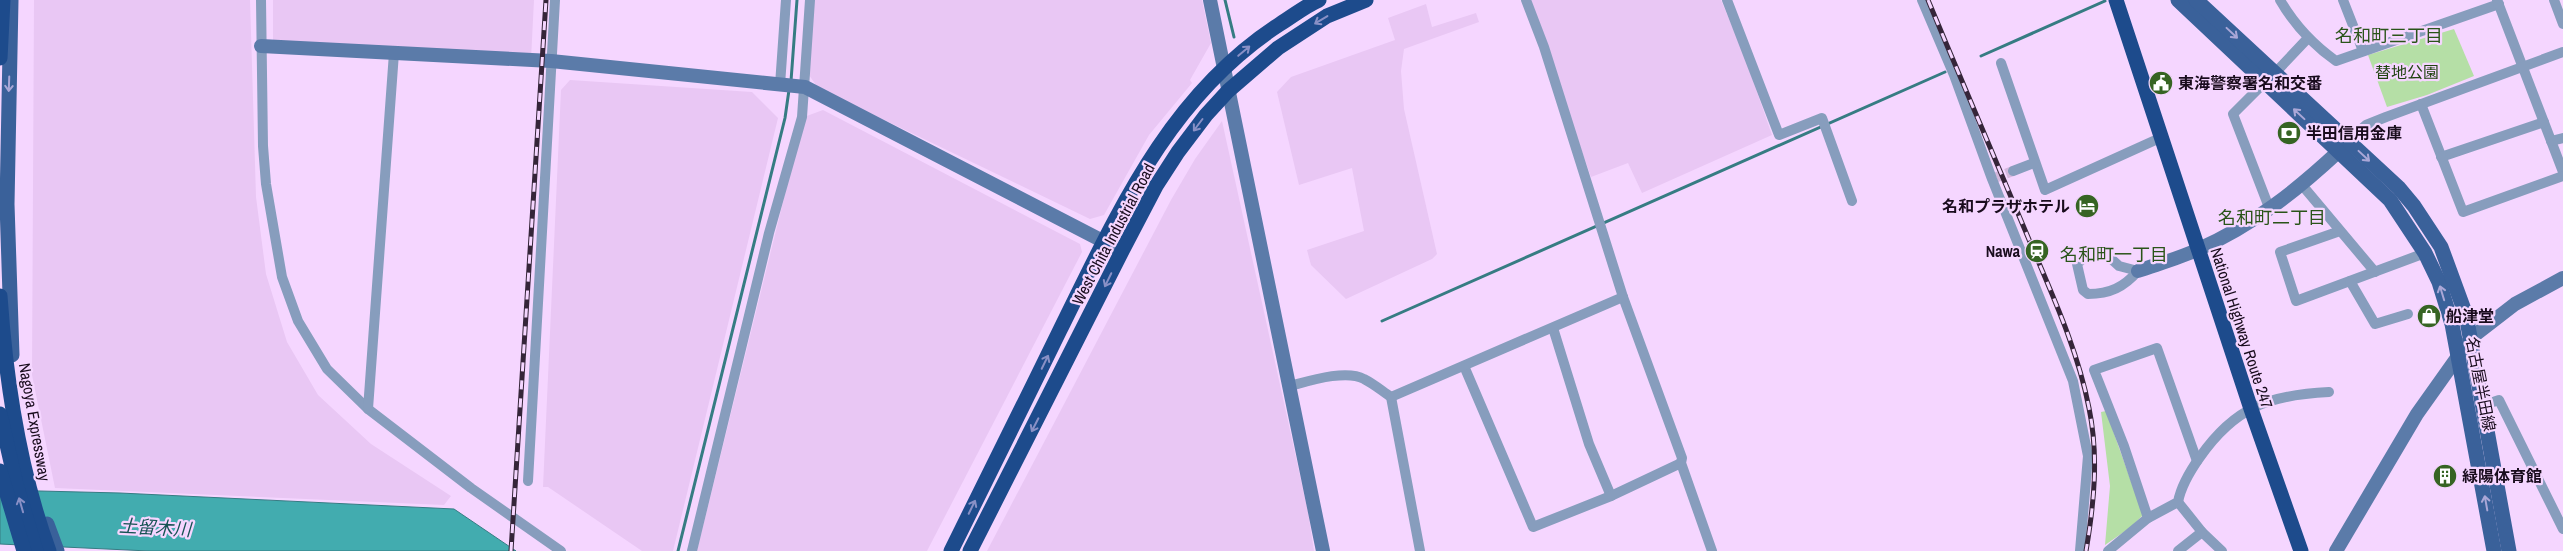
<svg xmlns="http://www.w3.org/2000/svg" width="2563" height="551" font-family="'Archivo Narrow','Noto Sans JP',sans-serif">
<rect width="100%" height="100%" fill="#f5d6ff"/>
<g fill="#e9c7f4">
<polygon points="34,0 250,0 256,197 266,274 287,342 318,395 371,444 451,496 444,505 55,488 32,375"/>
<polygon points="273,0 534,0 531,59 273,40"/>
<polygon points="814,0 1202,0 1211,43 1190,80 1192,83 1149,135 1104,215 1090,219 818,88 809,75"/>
<polygon points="1529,0 1721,0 1744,55 1772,135 1642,193 1628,163 1591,177"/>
<polygon points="1426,4 1432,27 1476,13 1479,22 1404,49 1401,71 1404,109 1437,254 1432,259 1346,299 1311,265 1307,250 1364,231 1352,168 1299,185 1277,92 1291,77 1395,40 1388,18"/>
<polygon points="570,80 752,92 778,118 673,551 642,551 548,487 543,487 561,90"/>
<polygon points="823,110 1080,244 1082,252 927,551 697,551 804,117"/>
<polygon points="1222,121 1308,512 1314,551 987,551 1171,200 1195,159"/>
</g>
<g fill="#b5dfa6">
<polygon points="2454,29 2474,76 2427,95 2387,107 2368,55"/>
<polygon points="2106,411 2143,515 2131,527 2105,545 2110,486 2101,412"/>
</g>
<polygon fill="#42acaf" stroke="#367c83" points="0,490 120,493 454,509 516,551 149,551 0,544"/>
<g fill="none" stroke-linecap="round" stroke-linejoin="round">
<g stroke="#367c83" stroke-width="3">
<polyline points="1225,0 1234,37"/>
<polyline points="1981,56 2105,1"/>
<polyline points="791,81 797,0"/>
<polyline points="1382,321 1945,72"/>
<polyline points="678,551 785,118 789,90"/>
</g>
<polyline stroke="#d4b8dd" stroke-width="10" stroke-dasharray="10 5" stroke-linecap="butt" points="1992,179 2013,171"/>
<g stroke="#879dbd" stroke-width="10">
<polyline points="261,0 263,146 266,184 282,277 298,321 327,369 368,409 471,488 561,551"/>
<polyline points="1526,0 1544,47 1623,297 1682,458 1681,463 1712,551"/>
<polyline points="1727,0 1779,135 1822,118 1852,201"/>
<polyline points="1922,0 1954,75 1992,179 2073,381 2088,456 2080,551"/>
<path d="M2280,0C2295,26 2312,44 2336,61L2499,4"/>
<polyline points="2343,0 2363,51"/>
<polyline points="2497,0 2563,172"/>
<polyline points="2554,0 2563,24"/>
<polyline points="2001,63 2045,190 2160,138"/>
<polyline points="2275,73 2308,38"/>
<polyline points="2265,82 2233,114 2270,210"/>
<polyline points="780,85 786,0"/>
<polyline points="2421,104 2463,212 2563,176"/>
<polyline points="2551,141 2563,138"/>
<polyline points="2344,145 2366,125 2386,117 2563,52"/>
<polyline points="2441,157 2544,122"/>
<polyline points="2013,171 2034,163"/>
<polyline points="2302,185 2375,272"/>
<polyline points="2340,231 2280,252 2296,301 2425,253"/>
<path d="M2090,252L2107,255L2119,266L2138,271C2124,287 2110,294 2088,294L2083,290L2077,264Z"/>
<polyline points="2350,281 2375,324 2408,314"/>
<polyline points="1553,328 1589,444 1611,496"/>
<polyline points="1464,366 1533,527 1611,496 1681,463"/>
<path d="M1290,386C1309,381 1346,369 1364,379C1374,384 1382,391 1391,397L1420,551"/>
<polyline points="1391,397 1623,297"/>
<polyline points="2484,405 2499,400 2563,529"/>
<polyline points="368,409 394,53"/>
<polyline points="528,481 555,0"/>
<polyline points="2178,502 2202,532 2222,551"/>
<polyline points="2148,518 2124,446 2094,370 2157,348 2197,461"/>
<polyline points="692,551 769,233 802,117 810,0"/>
<path d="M2108,551L2148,518L2178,502C2181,486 2190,471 2200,457C2235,407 2269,395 2329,392"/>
<polyline points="2178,551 2202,532"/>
</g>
<g stroke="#5b7ba9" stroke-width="14">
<polyline points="1210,0 1323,551"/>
<polyline points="261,46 551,61 805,87 1122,251"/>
<path d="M2138,271C2158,264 2180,258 2199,249C2253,225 2296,191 2339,151"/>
<polyline points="2336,551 2417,414 2471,338 2515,304 2563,278"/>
</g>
<g stroke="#3a619a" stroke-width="15">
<polyline points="11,0 7,204 12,355"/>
<polyline points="2178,0 2390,200 2425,253 2439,282 2452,324 2494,551"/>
<polyline points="2196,0 2399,188 2414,206 2441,247 2466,315 2509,551"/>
<polyline points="47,524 57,551"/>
</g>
<g stroke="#1d4b8c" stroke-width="15">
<polyline points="2116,0 2251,409 2301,551"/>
<polyline points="0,58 3,0"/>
<path d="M0,296C6,383 19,469 49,551"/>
<polyline points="0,414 16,484 36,551"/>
<polyline points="0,471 24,551"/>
<path d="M951,551C987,478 1024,404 1060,330C1117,215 1168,96 1280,24C1293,16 1305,6 1319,0"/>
<polyline points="970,551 1122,251 1156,186 1178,152 1206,115 1228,91 1278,48 1327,16 1366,0"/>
</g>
<g stroke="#352539" stroke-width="5">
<g id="rail">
<path d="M1928,0C1960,77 1993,154 2025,230C2049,288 2077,346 2089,408C2099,456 2094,504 2086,551"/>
<polyline points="511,551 546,0"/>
</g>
</g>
<use href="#rail" stroke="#f5d6ff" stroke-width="3" stroke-dasharray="9" stroke-linecap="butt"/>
</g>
<defs><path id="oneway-shaft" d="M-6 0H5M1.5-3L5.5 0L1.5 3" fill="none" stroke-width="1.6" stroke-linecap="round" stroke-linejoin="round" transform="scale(1.25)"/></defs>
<g stroke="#8990c6">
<use href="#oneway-shaft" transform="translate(1321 20) rotate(149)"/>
<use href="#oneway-shaft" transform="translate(1244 51) rotate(-40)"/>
<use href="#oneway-shaft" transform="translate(1198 125) rotate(127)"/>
<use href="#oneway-shaft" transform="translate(1108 280) rotate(116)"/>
<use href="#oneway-shaft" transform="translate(1045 362) rotate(-64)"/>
<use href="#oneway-shaft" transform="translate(1035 425) rotate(117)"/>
<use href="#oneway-shaft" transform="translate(21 505) rotate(-106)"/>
<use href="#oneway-shaft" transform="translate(972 507) rotate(-64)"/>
</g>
<g stroke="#aaa7d7">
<use href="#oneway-shaft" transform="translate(2232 33) rotate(43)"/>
<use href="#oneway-shaft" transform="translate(9 84) rotate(92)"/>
<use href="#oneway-shaft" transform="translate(2299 114) rotate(-137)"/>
<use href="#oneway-shaft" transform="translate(2364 156) rotate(43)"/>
<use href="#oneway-shaft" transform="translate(2442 293) rotate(-107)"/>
<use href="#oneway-shaft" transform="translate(2486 503) rotate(-100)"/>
</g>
<defs>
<g id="civic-disc" transform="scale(1.25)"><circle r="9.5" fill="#366423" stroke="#f5d6ff"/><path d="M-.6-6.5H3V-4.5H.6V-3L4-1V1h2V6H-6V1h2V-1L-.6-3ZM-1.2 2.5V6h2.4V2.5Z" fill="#fff"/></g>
<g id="bank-disc" transform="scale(1.25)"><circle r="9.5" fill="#366423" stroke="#f5d6ff"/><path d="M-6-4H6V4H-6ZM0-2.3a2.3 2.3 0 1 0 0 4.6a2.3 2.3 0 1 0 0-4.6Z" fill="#fff"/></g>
<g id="hotel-disc" transform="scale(1.25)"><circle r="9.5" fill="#366423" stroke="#f5d6ff"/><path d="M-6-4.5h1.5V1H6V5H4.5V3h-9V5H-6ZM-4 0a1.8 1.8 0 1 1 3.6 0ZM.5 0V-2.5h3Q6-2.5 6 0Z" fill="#fff"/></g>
<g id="station-disc" transform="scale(1.25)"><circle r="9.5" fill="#366423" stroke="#f5d6ff"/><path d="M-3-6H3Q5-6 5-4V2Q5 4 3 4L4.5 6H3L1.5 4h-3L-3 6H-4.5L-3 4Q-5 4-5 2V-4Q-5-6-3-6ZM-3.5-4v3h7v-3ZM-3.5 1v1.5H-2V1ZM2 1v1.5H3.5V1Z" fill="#fff"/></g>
<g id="shop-disc" transform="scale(1.25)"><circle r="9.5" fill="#366423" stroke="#f5d6ff"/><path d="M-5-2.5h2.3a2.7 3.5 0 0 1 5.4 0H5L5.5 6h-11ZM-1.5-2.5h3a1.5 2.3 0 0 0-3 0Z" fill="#fff"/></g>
<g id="building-disc" transform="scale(1.25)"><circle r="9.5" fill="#366423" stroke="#f5d6ff"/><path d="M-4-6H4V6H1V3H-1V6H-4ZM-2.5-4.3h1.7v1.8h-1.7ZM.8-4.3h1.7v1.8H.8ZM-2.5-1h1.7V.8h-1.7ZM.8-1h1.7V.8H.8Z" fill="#fff"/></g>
</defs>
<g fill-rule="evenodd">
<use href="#civic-disc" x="2161" y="83"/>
<use href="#bank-disc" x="2289" y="133"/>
<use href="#hotel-disc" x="2087" y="206"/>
<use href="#station-disc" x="2037" y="251"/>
<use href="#shop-disc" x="2429" y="316"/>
<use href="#building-disc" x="2445" y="476"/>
</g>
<g text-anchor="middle" stroke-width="4.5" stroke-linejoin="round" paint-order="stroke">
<g font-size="16" fill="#204410" stroke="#f5d6ff">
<text x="2407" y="78">替地公園</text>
</g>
<g font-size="16" font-weight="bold" fill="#190c1d" stroke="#f5d6ff" text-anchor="start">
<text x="2178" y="89">東海警察署名和交番</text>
<text x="2306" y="139">半田信用金庫</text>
<text x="2070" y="212" text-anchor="end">名和プラザホテル</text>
<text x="2020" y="257" text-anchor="end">Nawa</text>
<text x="2446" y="322">船津堂</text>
<text x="2462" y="482">緑陽体育館</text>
</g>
<g font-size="16" fill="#190c1d" stroke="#f5d6ff">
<text transform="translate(1113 234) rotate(-62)" y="6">West Chita Industrial Road</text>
<text transform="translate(2242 328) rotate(72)" y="6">National Highway Route 247</text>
<text transform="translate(2481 384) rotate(79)" y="6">名古屋半田線</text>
<text transform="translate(35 422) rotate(80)" y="6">Nagoya Expressway</text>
</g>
<g font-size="18" fill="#2a5419" stroke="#f5d6ff">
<text x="2389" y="42">名和町三丁目</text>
<text x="2272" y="224">名和町二丁目</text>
<text x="2114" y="261">名和町一丁目</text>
</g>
<g font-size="18" font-style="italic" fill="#165354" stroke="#f5d6ff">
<text transform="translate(155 528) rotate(3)" y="6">土留木川</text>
</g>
</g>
</svg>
